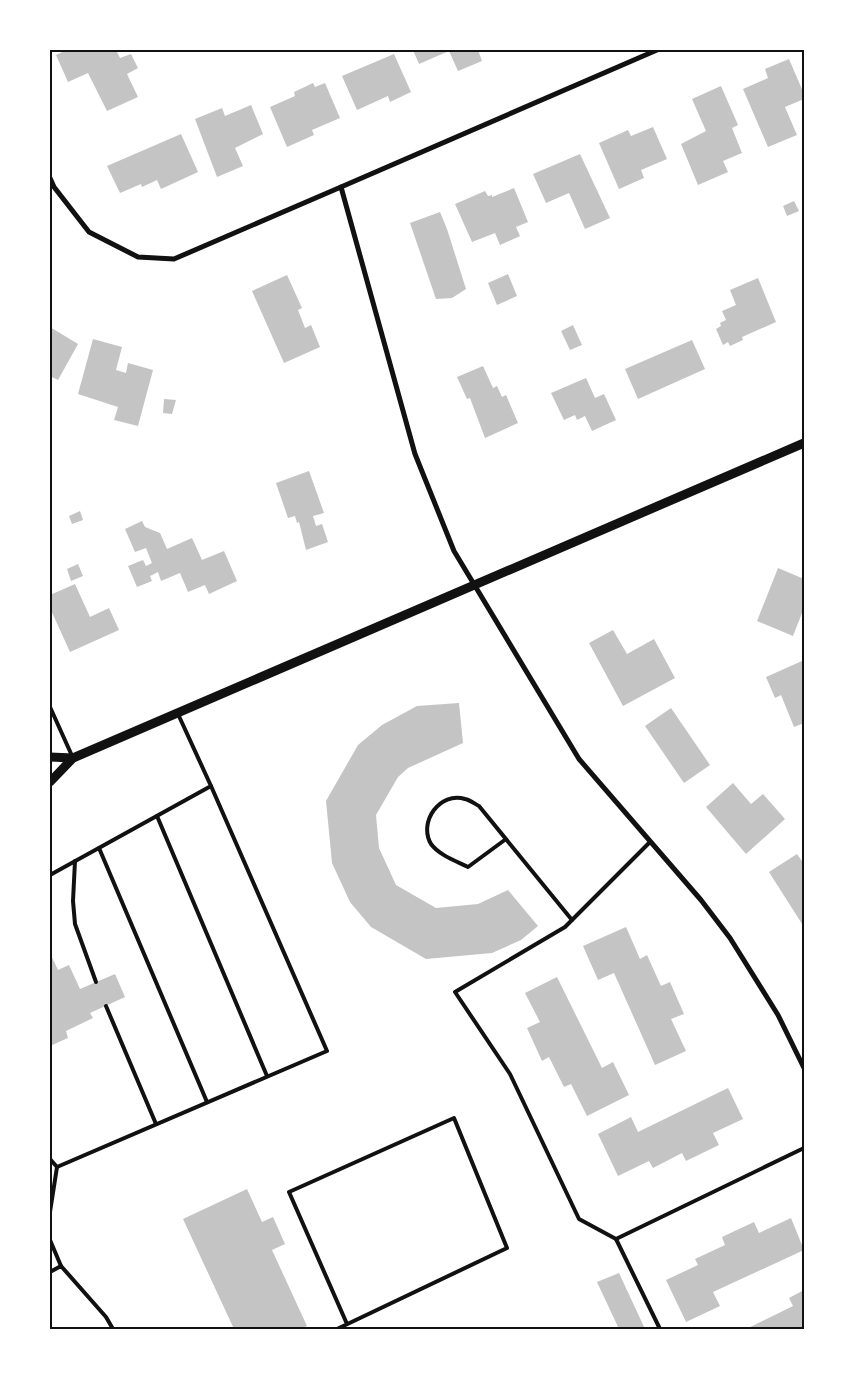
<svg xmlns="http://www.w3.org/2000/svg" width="854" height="1379" font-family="'Exo 2',sans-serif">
<rect width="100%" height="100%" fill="#fff"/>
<g fill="#c4c4c4">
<polygon points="67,50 116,50 120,58 131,54 138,68 127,74 138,97 107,111 88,73 68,82 56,55"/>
<polygon points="413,50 478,50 482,61 458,71 449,51 419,64"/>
<polygon points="394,54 411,92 390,102 388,96 357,110 342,76"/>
<polygon points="789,59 804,94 804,99 785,107 797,135 768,147 743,89 768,78 765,69"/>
<polygon points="313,83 315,87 325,83 340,118 312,130 314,135 287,147 270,107 295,96 294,92"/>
<polygon points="721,86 738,125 732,128 742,153 723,161 728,172 698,185 681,144 706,131 692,99"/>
<polygon points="251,105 263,134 235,148 243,166 217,177 195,119 222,108 225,116"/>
<polygon points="653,127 667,159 641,170 644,178 619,189 599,143 628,130 631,136"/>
<polygon points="181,134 198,172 161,189 157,180 142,187 141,184 120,193 107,166"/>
<polygon points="580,154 610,218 585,229 569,193 546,203 533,174"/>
<polygon points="514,188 528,222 516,227 520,236 500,245 495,233 472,242 455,204 485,191 488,196 492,195 492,197"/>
<polygon points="794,201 799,211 787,216 783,206"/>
<polygon points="440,212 447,229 466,289 452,298 436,299 410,223"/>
<polygon points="508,274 517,296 497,305 488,283"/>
<polygon points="287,275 302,308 298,310 305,328 311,325 320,347 284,363 252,291"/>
<polygon points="758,278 776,322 742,337 743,340 730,346 728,342 723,345 716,329 721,326 720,323 726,320 722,311 736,305 730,290"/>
<polygon points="573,325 582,345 570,350 561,331"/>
<polygon points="50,327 78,344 58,380 50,376"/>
<polygon points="93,339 122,347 116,370 126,373 128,363 153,370 138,426 114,420 118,407 78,394"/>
<polygon points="692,340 705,369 638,399 625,369"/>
<polygon points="483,366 493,388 497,386 502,397 506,395 518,423 485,438 470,398 467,399 457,377"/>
<polygon points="586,378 595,398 604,394 616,420 592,431 585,416 577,420 575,415 564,420 551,393"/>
<polygon points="164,399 176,400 172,414 163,413"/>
<polygon points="309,471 324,513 313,516 316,526 322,524 328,542 306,550 299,522 297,523 295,516 288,518 276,483"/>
<polygon points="80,511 83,520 72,524 69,516"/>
<polygon points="142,521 145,527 160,533 167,549 192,538 202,560 224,551 237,581 209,594 205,585 188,592 180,573 161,581 158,572 150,576 152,581 137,587 128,566 143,560 146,566 152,563 146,548 135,552 125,529"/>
<polygon points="78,564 83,576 71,581 67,569"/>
<polygon points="778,568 804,579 804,608 793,636 757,621"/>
<polygon points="75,584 90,617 109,608 119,630 70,652 50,608 50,595"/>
<polygon points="613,630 627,654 654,639 675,678 623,706 589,643"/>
<polygon points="802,661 804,666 804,723 794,727 781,695 775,698 766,677"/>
<polygon points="459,703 463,743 408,768 398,777 376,815 379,848 396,885 436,908 478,904 508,890 538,926 521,940 492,953 426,959 371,927 350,902 332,863 326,801 358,745 382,725 417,706"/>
<polygon points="671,708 710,765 684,783 645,726"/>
<polygon points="733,783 751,804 763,794 785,819 746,854 706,807"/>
<polygon points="797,854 804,864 804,927 769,872"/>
<polygon points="626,927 640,959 647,955 661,986 670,982 684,1014 671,1019 686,1051 655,1065 614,973 598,980 583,946"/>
<polygon points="50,953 58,970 69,965 80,989 115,974 125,997 90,1013 93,1018 66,1031 68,1038 50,1046"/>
<polygon points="557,977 602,1068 613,1062 629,1095 587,1116 571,1084 564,1087 549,1057 542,1061 527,1028 540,1022 525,993"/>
<polygon points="728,1088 743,1119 713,1133 719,1145 686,1161 682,1153 653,1168 649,1161 618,1176 598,1134 631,1117 638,1132"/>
<polygon points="247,1189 262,1222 273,1217 285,1244 272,1250 307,1326 301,1329 234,1329 183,1219"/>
<polygon points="791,1218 804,1250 713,1292 720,1306 686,1322 666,1280 698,1265 695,1259 725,1245 722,1237 754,1222 759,1233"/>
<polygon points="619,1273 645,1329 619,1329 597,1282"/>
<polygon points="804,1290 804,1329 746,1329 793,1306 789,1298"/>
</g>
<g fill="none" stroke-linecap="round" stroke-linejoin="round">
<g stroke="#111" stroke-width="4">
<polyline points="50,707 73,758"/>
<polyline points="157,816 267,1076"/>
<path d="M506,839L468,867C456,861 439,855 431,844C418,822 440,791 465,799C470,800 475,804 479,806L572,920"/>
<polyline points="650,842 565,927 455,992 510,1074 579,1219 616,1239 660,1329"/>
<polyline points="99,848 207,1102"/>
<polyline points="75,861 73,901 75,924 96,982"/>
<polyline points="50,875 211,786 178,714"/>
<polyline points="106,1006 156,1124"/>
<polyline points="50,1159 57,1167 50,1212"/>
<polyline points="57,1167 327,1051 211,786"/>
<polyline points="616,1239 804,1148"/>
<polyline points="50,1240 61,1266"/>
<polyline points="50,1272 61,1266 106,1317 113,1329"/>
<polyline points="337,1329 507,1248 454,1118 289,1192 347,1324"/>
</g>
<g stroke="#111" stroke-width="5">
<polyline points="50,178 54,187 89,232 138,257 174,259 341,187 415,454 454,551 579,759 701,900 730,938 778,1015 804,1068"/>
<polyline points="341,187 657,50"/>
</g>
<g stroke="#111" stroke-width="9">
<polyline points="50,757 73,758"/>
<polyline points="50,782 73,758 804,443"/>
</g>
</g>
<rect width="854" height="1379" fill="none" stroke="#ffffff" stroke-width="102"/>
<rect x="51" y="51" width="752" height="1277" fill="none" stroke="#111" stroke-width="2"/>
</svg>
